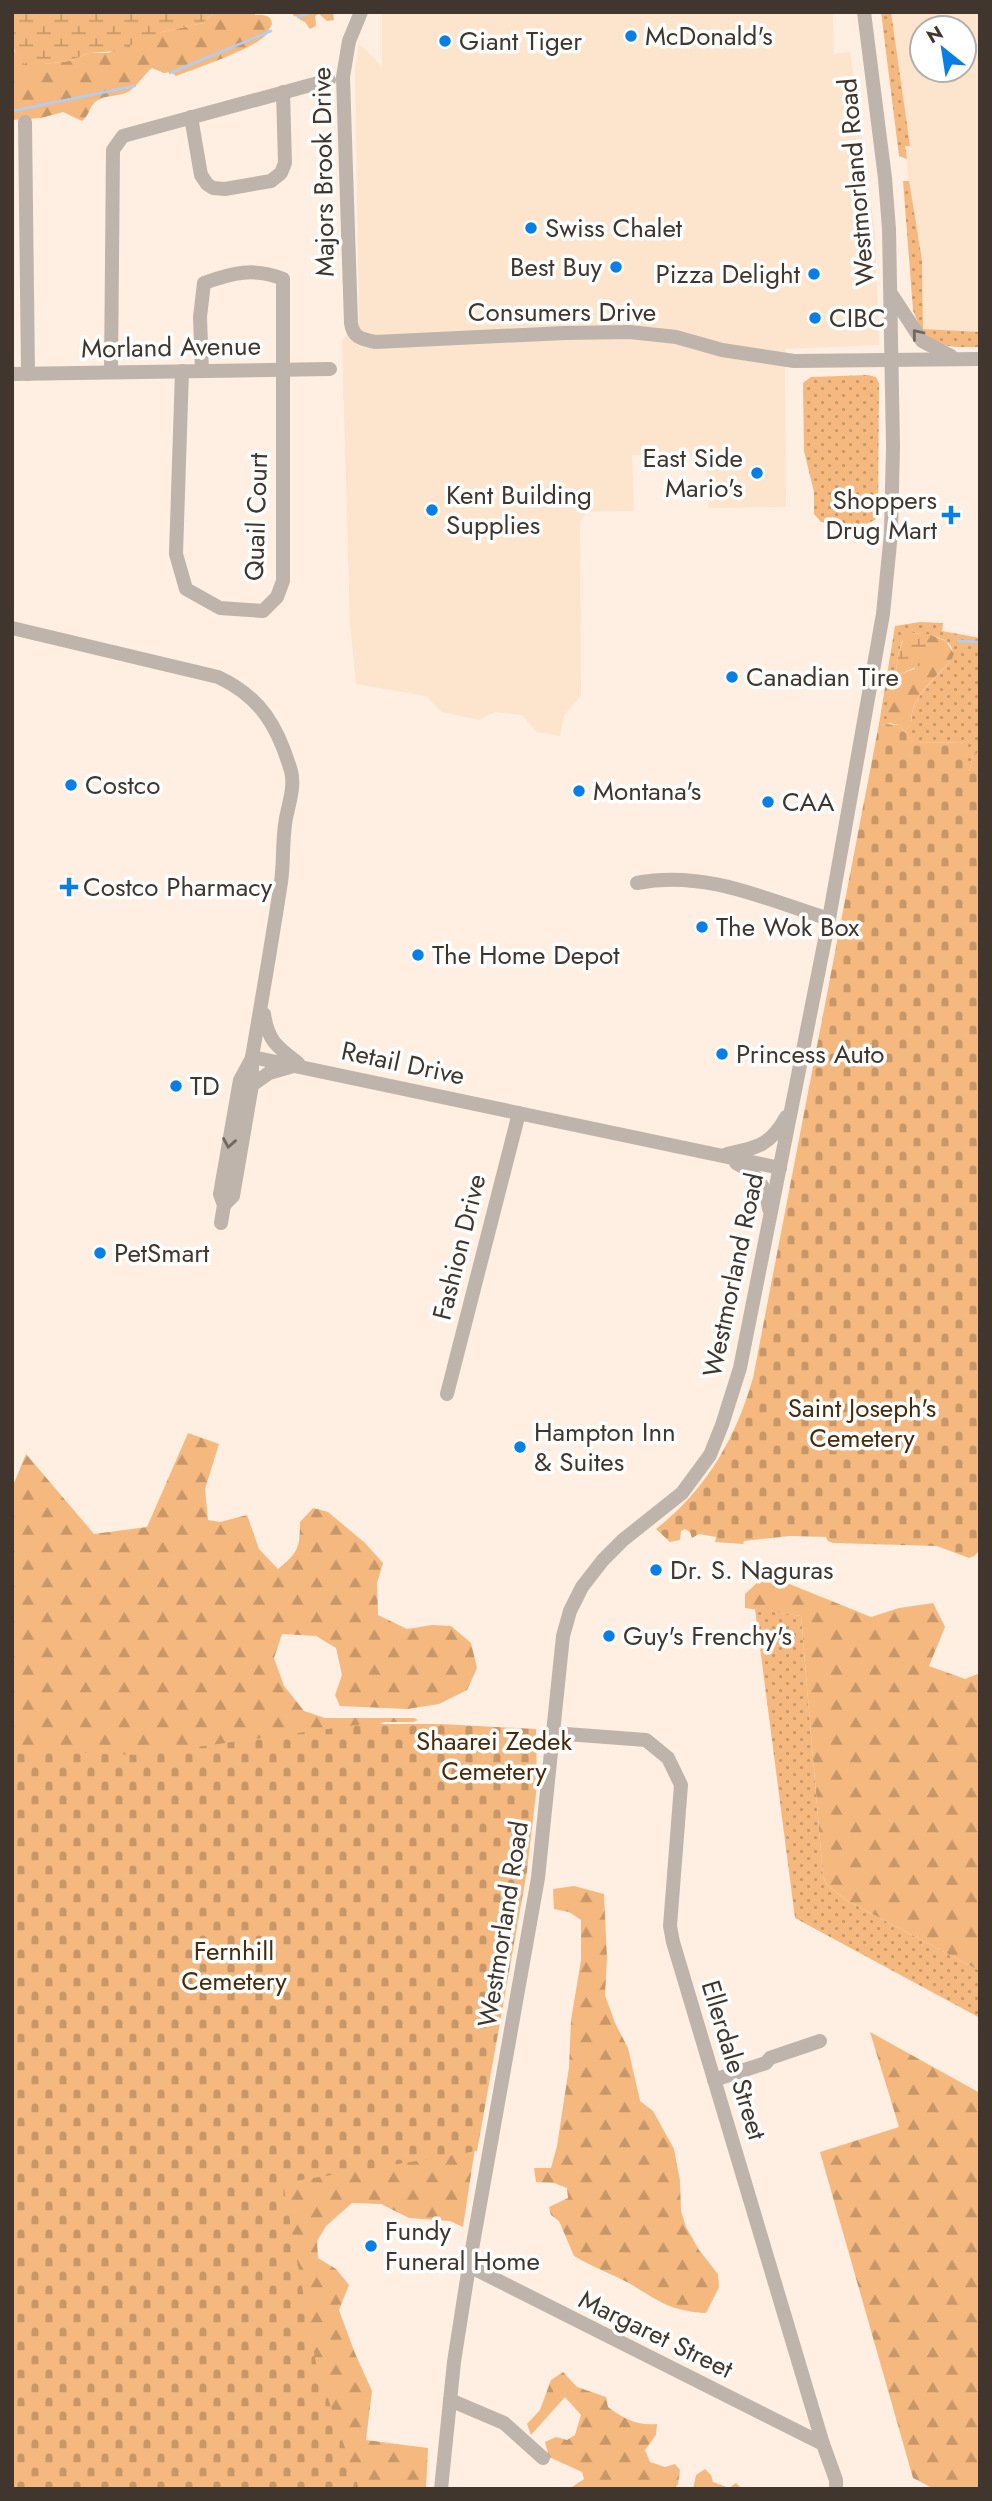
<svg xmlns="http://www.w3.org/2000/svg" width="992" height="2501" font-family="Jost,sans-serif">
<defs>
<pattern id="grass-dots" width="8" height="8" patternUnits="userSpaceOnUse" patternTransform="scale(1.75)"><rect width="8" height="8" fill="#f5b97f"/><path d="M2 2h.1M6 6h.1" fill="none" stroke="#c89768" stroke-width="1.8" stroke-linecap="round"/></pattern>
<pattern id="forest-firs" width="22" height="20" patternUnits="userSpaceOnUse" patternTransform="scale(1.75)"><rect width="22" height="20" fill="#f5b97f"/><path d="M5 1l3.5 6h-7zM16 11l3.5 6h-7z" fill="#c89768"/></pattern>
<pattern id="wetland-marsh" width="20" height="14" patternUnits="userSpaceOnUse" patternTransform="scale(1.75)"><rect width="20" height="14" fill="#f5b97f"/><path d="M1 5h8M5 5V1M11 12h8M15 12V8" fill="none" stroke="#c89768"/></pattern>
<pattern id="cemetery-stones" width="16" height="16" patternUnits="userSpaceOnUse" patternTransform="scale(1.75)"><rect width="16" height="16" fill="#f5b97f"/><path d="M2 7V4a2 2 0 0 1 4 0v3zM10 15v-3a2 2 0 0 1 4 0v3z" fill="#c89768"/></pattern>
</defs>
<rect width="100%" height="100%" fill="#feefe2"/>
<g fill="#fce4cd" fill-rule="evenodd">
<polygon points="403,12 833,12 834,54 850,52 875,234 879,345 785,349 786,507 708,508 707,457 632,455 634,511 587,512 580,521 581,696 564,715 560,736 537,732 522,715 495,712 479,720 442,712 426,696 356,684 350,624 342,340 359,323 355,70 359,44 382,66 382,13"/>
<path d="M891,12H980V332L923,330L922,260L910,192L905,145L910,146ZM922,28H964V70H922Z"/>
</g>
<g fill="url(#grass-dots)">
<polygon points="881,12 891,12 910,146 905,146 907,159 899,156"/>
<path d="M903,181H909L922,260L923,329L980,332V347C943,347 926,349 913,310Z"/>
<path d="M868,375L876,377L879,383L878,517C866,530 838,524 821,522L814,514V492L804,451L803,383L811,377Z"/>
<path d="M920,622L943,623L942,631L980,638V752L973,754L970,769L968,770V743L912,742L905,732L912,722C907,702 938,675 951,661C961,637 927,634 911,633L902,641L898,655L893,693L888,706V723L890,725L879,724L895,626Z"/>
<polygon points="755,1609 801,1616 823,1876 826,1884 846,1900 980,1971 980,2018 795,1918"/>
</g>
<g fill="url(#forest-firs)">
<path d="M215,12H255V15C263,15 271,14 272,24C270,27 269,31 267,34C254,49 196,68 176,76L171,72L164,73L152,68C144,74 138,86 128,92C119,97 104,94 95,102C89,108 89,116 82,121L63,112L41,118L12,120V48L21,61L44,64L69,61L89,53H108L162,32L203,23Z"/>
<polygon points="291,12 333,12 334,20 327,21 319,14 315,16 316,26 310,29 305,22 299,19 299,17 294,16"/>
<path d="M928,634L946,641L954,654L951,661C938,674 907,702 912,722L905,732L900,725L888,723C882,707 896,689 900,674L914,669Z"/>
<path d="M188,1433L219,1444L205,1489L208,1520L220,1522L247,1515L259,1549L278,1569C298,1553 300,1548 300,1522L313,1508L328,1512L365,1543L383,1563L377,1583L378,1615L407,1629L432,1625L451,1626L471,1643L477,1668L467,1690L439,1704L407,1709L340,1706L335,1695L342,1675L336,1648L316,1636L282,1634L274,1658L284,1686L304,1711L325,1718H414L418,1720L413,1722H384L365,1731L12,1977V1488L26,1454L94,1534L147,1527Z"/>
<polygon points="760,1580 782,1581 871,1617 899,1608 933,1603 945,1627 929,1666 965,1679 980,1673 980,1971 846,1900 826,1884 823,1876 801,1616 745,1608 745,1594"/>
<path d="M574,1886L604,1894L607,1958L605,1995L615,2023L628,2048L640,2101L653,2111L674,2149L680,2181L681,2211L686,2227L699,2250L718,2274L719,2287L706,2313C663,2311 655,2296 619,2278C604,2271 589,2265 574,2256L559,2221L551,2215L549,2207L568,2198L567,2188L554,2183L536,2182L534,2168H551L557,2146L569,2067L571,2020L581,1960V1920L569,1912L554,1909L553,1889Z"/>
<polygon points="870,2032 980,2093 980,2489 934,2489 913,2478 820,2152 899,2127"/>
<polygon points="255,2080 485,2082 463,2227 450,2221 409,2218 381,2204 352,2203 326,2226 317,2241 318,2258 336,2269 349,2285 339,2310 354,2351 372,2391 366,2440 428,2448 426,2489 340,2489"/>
<path d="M563,2372L577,2387L606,2397L608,2407C622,2418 637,2426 657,2424L656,2435L645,2450L650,2462L665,2467L675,2464L680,2470L678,2484L675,2489H569L584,2479L582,2472L549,2457L545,2442L556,2437L567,2440L575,2435L581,2415L565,2397L531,2435L527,2424L540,2410L551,2380Z"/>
<polygon points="705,2469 711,2475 713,2482 729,2488 736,2483 742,2489 693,2489 696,2475"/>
</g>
<g fill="url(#wetland-marsh)">
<path d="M12,12H215L203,23L162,32L117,51L89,53L69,61L44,64L32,68C8,59 12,33 12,12Z"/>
<polygon points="911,633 928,634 925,655 921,665 900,674 893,693 898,655 904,637"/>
</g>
<g fill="url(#cemetery-stones)">
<path d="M879,724L900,725L912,742L968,743V770L970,769L973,754L980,752V1550L974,1556L969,1558L937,1546L833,1543L828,1541L826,1537L790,1536L744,1541L743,1544L715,1542L716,1537L699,1534L692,1538L690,1532L685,1529L681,1531L680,1540L670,1542L656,1529C706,1490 736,1438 753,1378Z"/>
<polygon points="364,1724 440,1724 536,1729 537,1785 527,1871 477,2151 283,2183 316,2363 359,2489 12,2489 12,1750 138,1755"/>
</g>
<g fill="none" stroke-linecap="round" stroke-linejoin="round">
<g stroke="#abd0fb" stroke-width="2.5">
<polyline points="298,17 312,12"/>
<polyline points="170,73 271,31"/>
<polyline points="12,111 135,86"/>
<polyline points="959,641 980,642"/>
</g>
<g stroke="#bfb4ab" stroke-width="14">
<path d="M361,12L349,41L343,77L351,323C353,338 362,339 375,342L565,333L630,332L676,337L722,350L794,361L980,359"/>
<polyline points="191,117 201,175 207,184 213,188 225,189 271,181 281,173 285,163 283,92"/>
<polyline points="25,122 28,374"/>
<polyline points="892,295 922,341 951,356"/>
<path d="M182,371L176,554L186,589L220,608L263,611L277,597L283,581V279C254,267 232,273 204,283L200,317L202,371"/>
<polyline points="111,372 113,150 123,136 329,80"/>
<polyline points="12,374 330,369"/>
<path d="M12,628L218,677C261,697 278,727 291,771C295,786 289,803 286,818C282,839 284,861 281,882C272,941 262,999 252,1057V1085L233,1196L224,1205"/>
<path d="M637,883C706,870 765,899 829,919"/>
<path d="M264,1014C268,1041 277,1047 298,1063"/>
<polyline points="252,1057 780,1168"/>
<polyline points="252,1085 269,1073 290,1067"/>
<path d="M727,1154C757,1148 771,1145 786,1117"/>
<path d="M736,1163C757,1174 766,1185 769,1209"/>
<polyline points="221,1223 224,1205 220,1194 240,1080 252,1058"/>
<polyline points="447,1394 519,1113"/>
<polyline points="553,1733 646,1740 668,1758 681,1785 670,1926 673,1942 823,2444 836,2480 836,2489"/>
<polyline points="714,2080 766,2063 770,2058 820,2041"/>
<polyline points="469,2266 823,2444"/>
<polyline points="450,2400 504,2423 543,2458"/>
<polyline points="441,2489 454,2362 469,2266 538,1878 563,1636 570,1611 582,1587 603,1560 623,1540 682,1493 710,1455 722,1425 740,1368 829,919 883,614 891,533 893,446 889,229 885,178 864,12"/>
</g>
</g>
<defs><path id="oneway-chevron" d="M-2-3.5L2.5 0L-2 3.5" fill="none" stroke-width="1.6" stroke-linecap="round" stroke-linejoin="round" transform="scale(1.75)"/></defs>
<g stroke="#736860">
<use href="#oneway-chevron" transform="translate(917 334) rotate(-129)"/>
<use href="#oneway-chevron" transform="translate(229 1143) rotate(100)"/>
</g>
<g fill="#087fe6" stroke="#fff" stroke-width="2.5">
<circle cx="631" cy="36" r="7"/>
<circle cx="445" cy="41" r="7"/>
<circle cx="531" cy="228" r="7"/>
<circle cx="616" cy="267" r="7"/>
<circle cx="814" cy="274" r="7"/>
<circle cx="815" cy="318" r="7"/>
<circle cx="757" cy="473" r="7"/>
<circle cx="432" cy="510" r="7"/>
<path d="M947.5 504.5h7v7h7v7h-7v7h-7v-7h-7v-7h7z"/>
<circle cx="732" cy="677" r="7"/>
<circle cx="71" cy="785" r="7"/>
<circle cx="579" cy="791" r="7"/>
<circle cx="768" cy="802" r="7"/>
<path d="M65.5 876.5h7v7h7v7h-7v7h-7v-7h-7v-7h7z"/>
<circle cx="702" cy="927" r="7"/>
<circle cx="418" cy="955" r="7"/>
<circle cx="722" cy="1054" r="7"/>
<circle cx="176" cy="1086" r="7"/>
<circle cx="100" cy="1253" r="7"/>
<circle cx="520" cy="1447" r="7"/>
<circle cx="656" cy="1570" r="7"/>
<circle cx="609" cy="1636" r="7"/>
<circle cx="371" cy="2246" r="7"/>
</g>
<g text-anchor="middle" stroke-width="7" stroke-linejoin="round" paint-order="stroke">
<g font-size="26" fill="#40362e" stroke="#fff" text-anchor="start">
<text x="645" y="45">McDonald's</text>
<text x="459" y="50">Giant Tiger</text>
<text x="545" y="237">Swiss Chalet</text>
<text x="602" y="276" text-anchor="end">Best Buy</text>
<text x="800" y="283" text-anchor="end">Pizza Delight</text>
<text x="829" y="327">CIBC</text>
<text x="743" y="467" text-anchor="end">East Side<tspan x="743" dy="30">Mario's</tspan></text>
<text x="446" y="504">Kent Building<tspan x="446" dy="30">Supplies</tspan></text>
<text x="937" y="509" text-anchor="end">Shoppers<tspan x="937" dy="30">Drug Mart</tspan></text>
<text x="746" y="686">Canadian Tire</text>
<text x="85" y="794">Costco</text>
<text x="593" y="800">Montana's</text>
<text x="782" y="811">CAA</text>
<text x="83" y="896">Costco Pharmacy</text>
<text x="716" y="936">The Wok Box</text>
<text x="432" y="964">The Home Depot</text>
<text x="736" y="1063">Princess Auto</text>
<text x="190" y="1095">TD</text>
<text x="114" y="1262">PetSmart</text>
<text x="534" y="1441">Hampton Inn<tspan x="534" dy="30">&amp; Suites</tspan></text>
<text x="670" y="1579">Dr. S. Naguras</text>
<text x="623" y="1645">Guy's Frenchy's</text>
<text x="385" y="2240">Fundy<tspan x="385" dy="30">Funeral Home</tspan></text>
</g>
<g font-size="26" fill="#40362e" stroke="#fff">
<text transform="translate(323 172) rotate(-91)" y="9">Majors Brook Drive</text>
<text transform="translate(856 182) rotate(-95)" y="9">Westmorland Road</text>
<text x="562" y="321">Consumers Drive</text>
<text transform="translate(171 347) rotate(-1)" y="9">Morland Avenue</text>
<text transform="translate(256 517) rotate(-88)" y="9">Quail Court</text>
<text transform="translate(403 1063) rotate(12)" y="9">Retail Drive</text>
<text transform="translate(459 1247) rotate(-76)" y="9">Fashion Drive</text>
<text transform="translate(733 1275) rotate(-78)" y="9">Westmorland Road</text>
<text transform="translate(503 1924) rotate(-81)" y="9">Westmorland Road</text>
<text transform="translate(734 2060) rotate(73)" y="9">Ellerdale Street</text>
<text transform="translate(656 2334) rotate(26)" y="9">Margaret Street</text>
</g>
<g font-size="26" fill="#472b0b" stroke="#fff">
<text x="862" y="1417">Saint Joseph's<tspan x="862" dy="30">Cemetery</tspan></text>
<text x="494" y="1750">Shaarei Zedek<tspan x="494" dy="30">Cemetery</tspan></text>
<text x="234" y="1960">Fernhill<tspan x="234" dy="30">Cemetery</tspan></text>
</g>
</g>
<rect width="992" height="2501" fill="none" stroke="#40362e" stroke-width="28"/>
<g transform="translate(943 49) rotate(330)"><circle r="33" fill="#ffffff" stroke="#b3afab" stroke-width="2"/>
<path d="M0-5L12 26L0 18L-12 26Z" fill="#087fe6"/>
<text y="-10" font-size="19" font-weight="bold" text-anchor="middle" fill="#40362e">N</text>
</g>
</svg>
